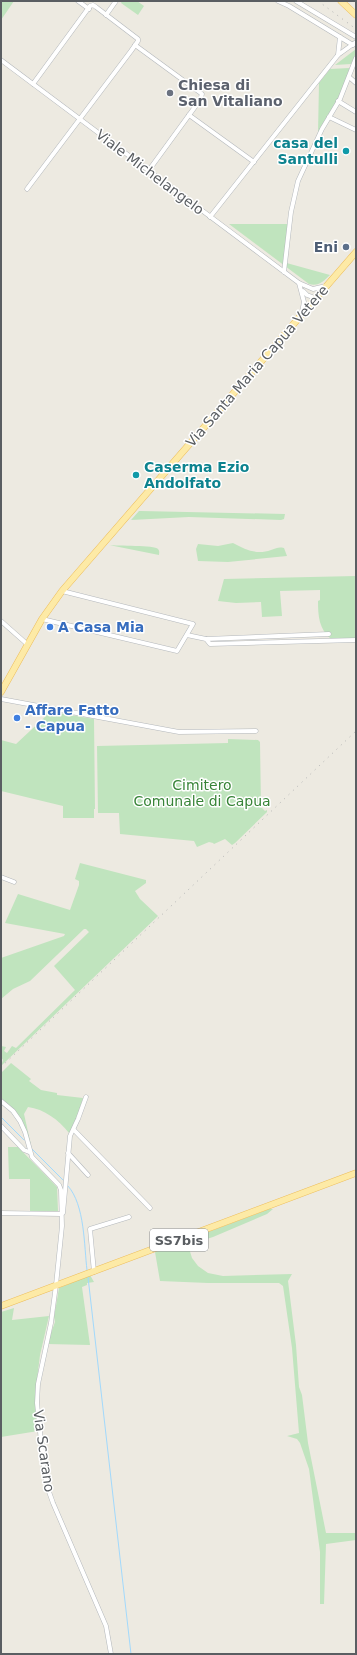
<svg xmlns="http://www.w3.org/2000/svg" width="357" height="1655" font-family="'DejaVu Sans',sans-serif">
<rect width="100%" height="100%" fill="#edeae1"/>
<g fill="#c0e4be">
<polygon points="1,1 14,1 1,20"/>
<polygon points="122,1 137,1 144,6 138,15 121,3"/>
<polygon points="356,49 356,53 351,64 335,65"/>
<path d="M349,68C350,83 326,119 318,133L319,83L330,69Z"/>
<path d="M229,224H288L283,262L330,275C324,281 318,287 309,284Z"/>
<polygon points="139,511 141,511 285,514 284,519 281,520 189,517 131,520"/>
<path d="M233,543C246,550 257,555 271,550C277,548 278,547 284,548L287,556L228,562L198,561L196,549L198,544L218,546Z"/>
<path d="M109,545C117,546 155,545 158,549C160,551 159,553 159,555Z"/>
<path d="M356,576V639H331C319,629 318,616 318,601L320,600V590L280,591L282,616L262,617L261,602L236,603L218,601L224,579Z"/>
<polygon points="47,711 94,719 95,809 94,809 94,818 63,818 63,806 1,791 1,740 16,744 45,717"/>
<polygon points="228,739 258,740 260,742 261,807 265,811 267,810 267,812 235,843 232,845 225,839 214,844 213,843 209,842 197,847 194,841 120,834 119,813 98,813 97,746 228,743"/>
<polygon points="80,863 146,880 146,883 135,891 140,899 158,916 1,1066 3,1060 1,1057 1,1046 6,1047 4,1051 7,1053 12,1046 16,1048 75,990 54,966 89,932 86,929 84,929 30,981 13,989 1,999 1,958 64,936 65,934 5,923 18,894 70,910 79,885 79,881 75,879"/>
<path d="M11,1063L31,1079L29,1081L41,1090L57,1093V1095L83,1098L76,1121L69,1133C59,1120 44,1109 28,1107L24,1114L31,1145L23,1123L1,1099V1073Z"/>
<polygon points="8,1147 18,1147 57,1187 58,1211 30,1211 30,1179 9,1179"/>
<polygon points="269,1209 273,1209 267,1214 213,1237 188,1245 192,1258 198,1266 208,1273 223,1276 292,1274 288,1281 296,1345 299,1387 302,1395 308,1443 326,1533 356,1533 356,1540 326,1544 324,1604 320,1604 320,1552 309,1469 300,1443 297,1439 287,1436 299,1433 292,1348 283,1286 279,1283 208,1283 160,1281 155,1252"/>
<polygon points="90,1275 94,1282 87,1283 87,1285 82,1287 90,1345 47,1344 55,1322 54,1317 59,1288"/>
<polygon points="14,1308 12,1320 49,1316 40,1355 36,1388 38,1431 1,1437 1,1312"/>
</g>
<g fill="none" stroke-linecap="round" stroke-linejoin="round">
<g stroke="#a2d9fc" stroke-width="1">
<polyline points="1,1117 24,1140"/>
<polyline points="31,1148 63,1180"/>
<path d="M68,1186C85,1205 84,1246 87,1270"/>
<polyline points="88,1277 131,1654"/>
</g>
<g stroke="#b4b8bc" stroke-width="5">
<g id="street">
<polyline points="78,1 89,9"/>
<polyline points="278,1 289,6 353,45"/>
<polyline points="296,1 356,37"/>
<polyline points="106,15 116,1"/>
<polyline points="135,45 202,94 200,100 149,170"/>
<polyline points="338,55 340,37"/>
<polyline points="1,60 299,283 313,289 326,286"/>
<polyline points="349,77 356,83"/>
<polyline points="338,101 356,112"/>
<polyline points="189,115 254,162"/>
<polyline points="329,117 356,130"/>
<polyline points="27,189 131,51 138,41 138,39 96,7 93,5 90,6 33,84"/>
<polyline points="210,217 338,55 356,42"/>
<polyline points="284,272 291,212 298,181 322,129 340,99 356,58"/>
<polyline points="299,283 304,302 302,312"/>
<polyline points="303,291 307,295 315,298"/>
<polyline points="42,619 177,651 193,624 62,591"/>
<polyline points="1,621 27,644"/>
<polyline points="187,635 206,639 210,644 356,640"/>
<polyline points="206,639 329,634"/>
<polyline points="1,699 179,732 256,731"/>
<polyline points="1,877 14,882"/>
<polyline points="1,1101 13,1111 20,1121 25,1132 32,1157 59,1185 61,1190 62,1226 56,1285 51,1323 38,1384 37,1403 44,1470 48,1489 53,1503 106,1626 111,1654"/>
<polyline points="1,1126 24,1150 29,1152"/>
<polyline points="74,1130 150,1208"/>
<polyline points="68,1153 88,1175"/>
<polyline points="1,1213 61,1214"/>
<polyline points="63,1213 70,1136 78,1119 86,1097"/>
<polyline points="94,1272 90,1229 129,1217"/>
</g>
</g>
<g stroke="#edbd5a" stroke-width="7">
<g id="primary">
<polyline points="341,1 356,15"/>
<polyline points="1,692 42,619 62,591 356,252"/>
<polyline points="1,1306 356,1173"/>
</g>
</g>
<use href="#street" stroke="#fff" stroke-width="4"/>
<use href="#primary" stroke="#fdeaa6" stroke-width="6"/>
<g stroke="#b2b3b3" stroke-width="1" stroke-dasharray="1 5" stroke-linecap="butt">
<polyline points="318,1 356,29"/>
<polyline points="1,1067 356,731"/>
</g>
</g>
<circle fill="#6b7280" stroke="#fff" stroke-width="1.5" cx="170" cy="93" r="4"/>
<g fill="#0f9aa8" stroke="#fff" stroke-width="1.5">
<circle cx="346" cy="151" r="4"/>
<circle cx="136" cy="475" r="4"/>
</g>
<circle fill="#5c6f8a" stroke="#fff" stroke-width="1.5" cx="346" cy="247" r="4"/>
<g fill="#3f7fe0" stroke="#fff" stroke-width="1.5">
<circle cx="50" cy="627" r="4"/>
<circle cx="17" cy="718" r="4"/>
</g>
<g text-anchor="middle" stroke-width="3" stroke-linejoin="round" paint-order="stroke">
<rect fill="#fff" stroke="#8c8e91" stroke-width="1" x="150" y="1229" width="58" height="22" rx="3"/>
<g font-size="13" font-weight="bold" fill="#5a5e62">
<text x="179" y="1245">SS7bis</text>
</g>
<g font-size="14" font-weight="bold" fill="#5b616d" stroke="#fff" text-anchor="start">
<text x="178" y="90">Chiesa di<tspan x="178" dy="16">San Vitaliano</tspan></text>
</g>
<g font-size="14" font-weight="bold" fill="#0d838f" stroke="#fff" text-anchor="end">
<text x="338" y="148">casa del<tspan x="338" dy="16">Santulli</tspan></text>
<text x="144" y="472" text-anchor="start">Caserma Ezio<tspan x="144" dy="16">Andolfato</tspan></text>
</g>
<g font-size="14" fill="#5a5e62" stroke="#fff">
<text transform="translate(150 172) rotate(37)" y="5">Viale Michelangelo</text>
<text transform="translate(257 366) rotate(-49)" y="5">Via Santa Maria Capua Vetere</text>
<text transform="translate(44 1451) rotate(82)" y="5">Via Scarano</text>
</g>
<g font-size="14" font-weight="bold" fill="#4e5e75" stroke="#fff" text-anchor="end">
<text x="338" y="252">Eni</text>
</g>
<g font-size="14" font-weight="bold" fill="#366cbe" stroke="#fff" text-anchor="start">
<text x="58" y="632">A Casa Mia</text>
<text x="25" y="715">Affare Fatto<tspan x="25" dy="16">- Capua</tspan></text>
</g>
<g font-size="14" fill="#378437" stroke="#fff">
<text x="202" y="790">Cimitero<tspan x="202" dy="16">Comunale di Capua</tspan></text>
</g>
</g>
<rect width="357" height="1655" fill="none" stroke="#5a5e62" stroke-width="4"/>
</svg>
